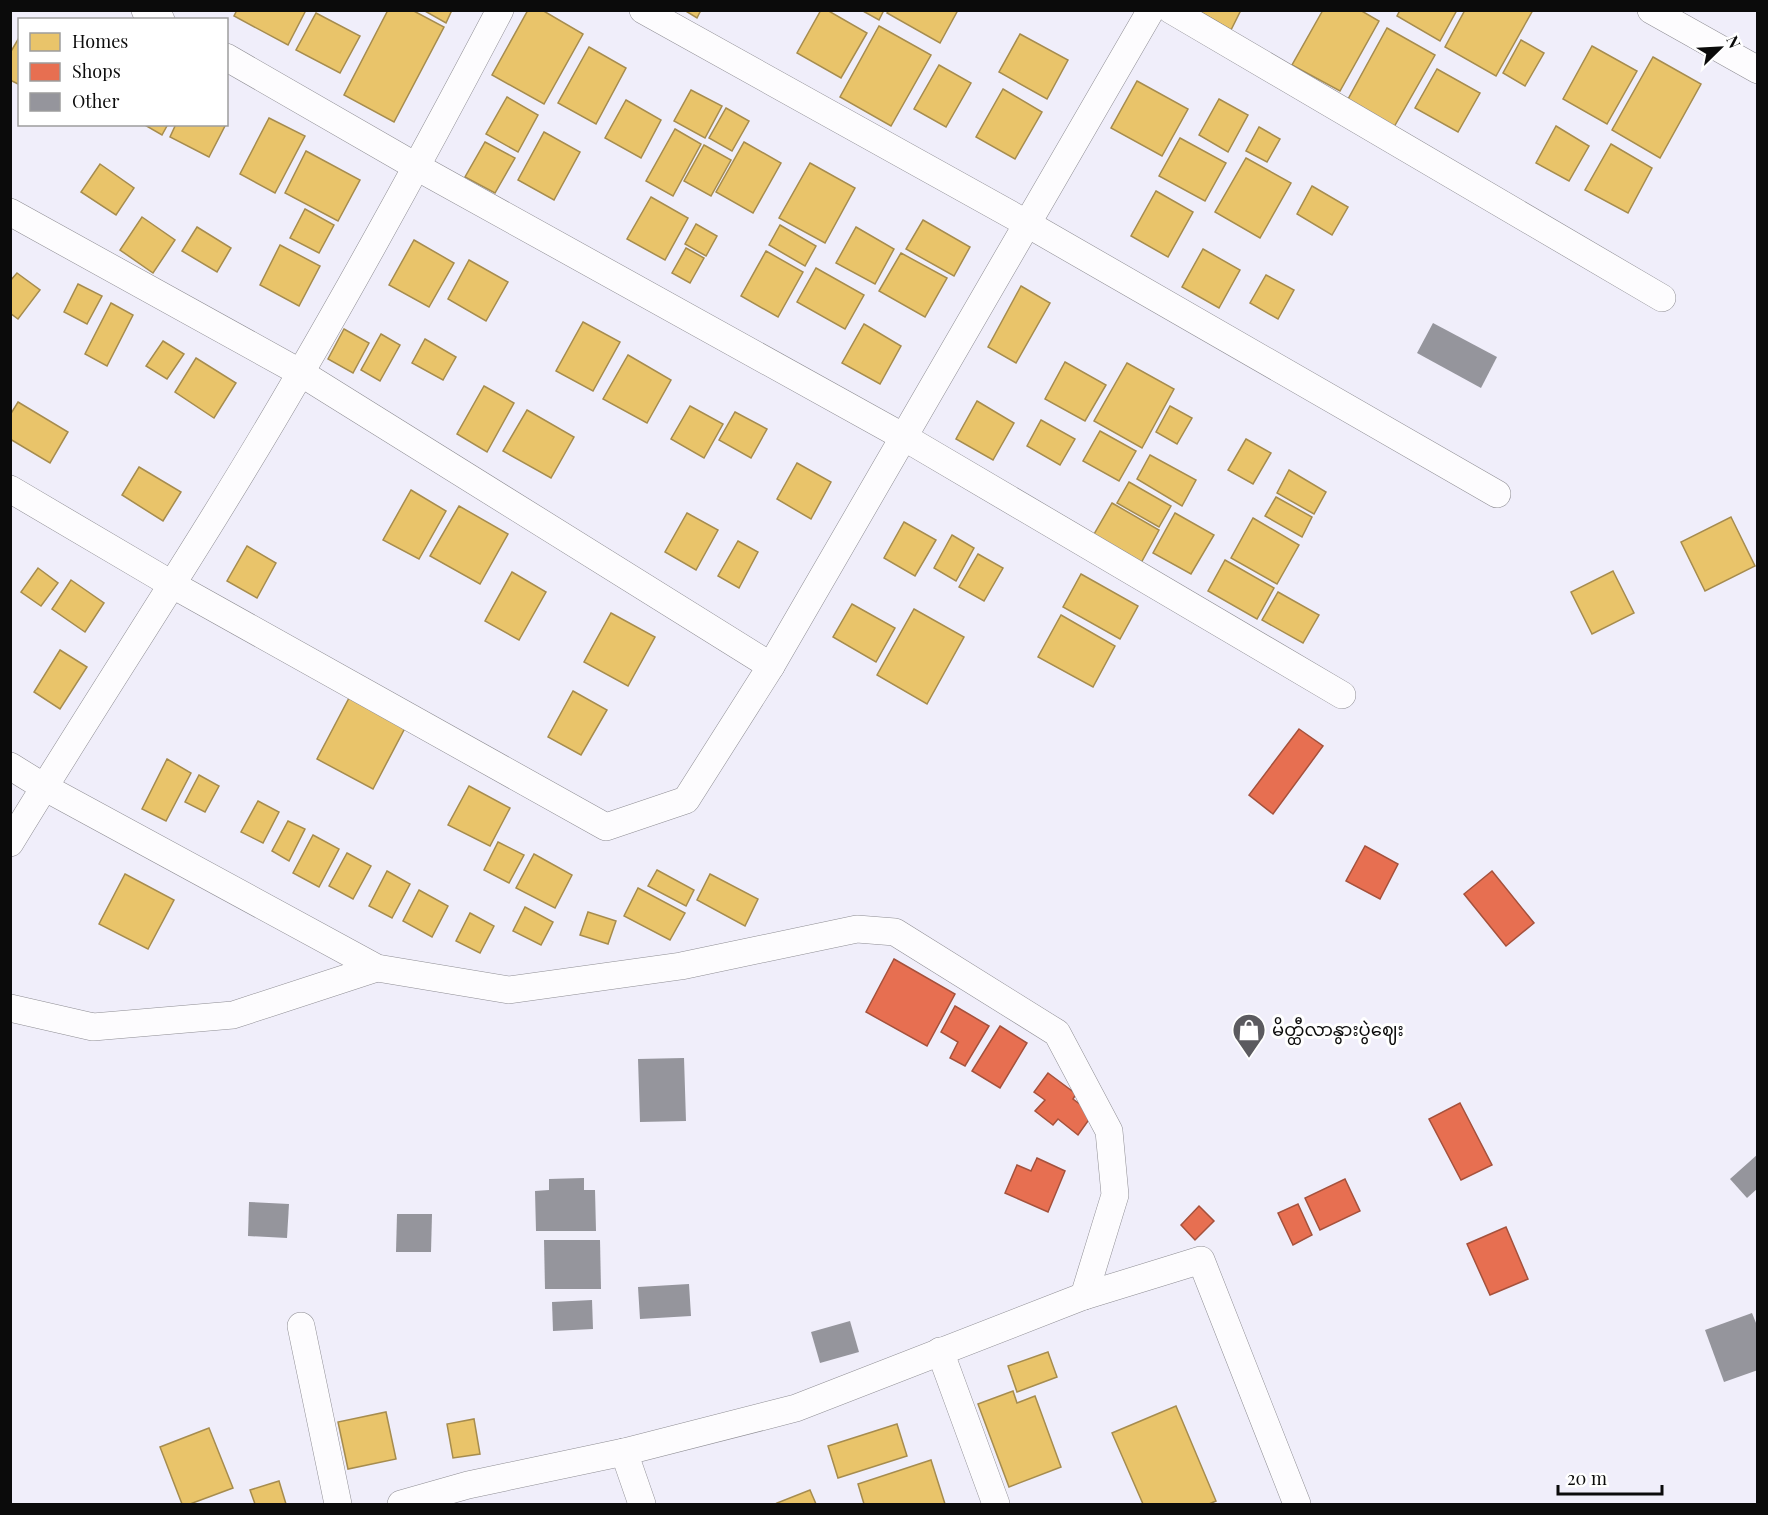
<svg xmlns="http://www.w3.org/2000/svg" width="1768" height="1515" font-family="'Playfair Display','Noto Sans Myanmar',serif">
<rect width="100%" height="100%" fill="#f0eefa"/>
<g fill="#e9c46a" stroke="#a68c4e" stroke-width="1.5">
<polygon points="237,10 306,10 288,45 234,16"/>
<polygon points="388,10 412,10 444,27 394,122 344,95"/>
<polygon points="423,10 452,10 446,23"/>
<polygon points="528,10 542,10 583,34 544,104 492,75"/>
<polygon points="684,10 701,10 697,18"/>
<polygon points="821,10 827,10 867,33 841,78 797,53"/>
<polygon points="861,10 884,10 879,20"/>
<polygon points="889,10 958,10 940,43 887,13"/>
<polygon points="1197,10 1241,10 1231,30"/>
<polygon points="1323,10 1360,10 1379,21 1340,91 1292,65"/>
<polygon points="1400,10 1457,10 1440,41 1397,16"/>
<polygon points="1465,10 1533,10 1496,76 1445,47"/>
<polygon points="316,13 360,36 340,73 296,50"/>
<polygon points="879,26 931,55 891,126 840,97"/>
<polygon points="1387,28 1435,55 1394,127 1347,101"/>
<polygon points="1020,34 1068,60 1047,99 999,72"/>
<polygon points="20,36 20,85 10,80 10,53"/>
<polygon points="1521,40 1544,53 1525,86 1503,73"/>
<polygon points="1592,46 1637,71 1607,124 1563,99"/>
<polygon points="589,47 626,68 596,124 558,103"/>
<polygon points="1653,57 1701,84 1660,158 1612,130"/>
<polygon points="939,65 971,83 946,127 914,109"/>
<polygon points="1437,69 1480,93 1458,132 1415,108"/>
<polygon points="1137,81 1188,109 1162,156 1111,128"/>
<polygon points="1003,89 1042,112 1015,159 976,137"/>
<polygon points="691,90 722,106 705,138 674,121"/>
<polygon points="507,97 538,115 518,152 486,134"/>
<polygon points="1219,99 1248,115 1228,152 1199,135"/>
<polygon points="626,100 661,120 641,158 605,138"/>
<polygon points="726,108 749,121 732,151 709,138"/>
<polygon points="269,118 305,136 275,193 240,174"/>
<polygon points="143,124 168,124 162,135"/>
<polygon points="176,124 226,124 209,157 170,137"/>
<polygon points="1556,126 1589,146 1569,181 1536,163"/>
<polygon points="1259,127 1280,139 1267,162 1246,151"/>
<polygon points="675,129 701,144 673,196 646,181"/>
<polygon points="544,132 580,152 554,200 518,180"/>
<polygon points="1180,138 1226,163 1205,201 1159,176"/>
<polygon points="485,142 515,158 495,193 465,177"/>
<polygon points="744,142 781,163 753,213 716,192"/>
<polygon points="1611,144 1652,168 1628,213 1585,190"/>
<polygon points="704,145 731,160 711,196 684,181"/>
<polygon points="306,151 360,180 338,221 285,193"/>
<polygon points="1246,158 1291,183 1260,238 1215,212"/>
<polygon points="810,163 855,188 825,243 779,218"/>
<polygon points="100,164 134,188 116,215 81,192"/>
<polygon points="1312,186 1348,207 1332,235 1297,214"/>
<polygon points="1156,191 1193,212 1168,257 1131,236"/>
<polygon points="651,197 688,218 665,260 627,239"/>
<polygon points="305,209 334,225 319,253 290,238"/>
<polygon points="142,217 175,240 153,273 120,250"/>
<polygon points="923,220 970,247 954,276 906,249"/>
<polygon points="696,224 717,236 706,256 685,244"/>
<polygon points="780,225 816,246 805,266 769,245"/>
<polygon points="197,227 231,248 217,272 182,251"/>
<polygon points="856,227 894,249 875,284 836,263"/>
<polygon points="414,240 454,263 429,307 389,285"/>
<polygon points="280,245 320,266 299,306 260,285"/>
<polygon points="686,248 704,258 690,283 672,273"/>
<polygon points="1203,249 1240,270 1219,308 1182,287"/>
<polygon points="766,251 803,272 778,317 741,296"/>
<polygon points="901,253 947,278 925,317 879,291"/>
<polygon points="469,260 508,282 486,321 448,299"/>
<polygon points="816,268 864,295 845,329 797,302"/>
<polygon points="17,273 40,290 18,319 10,313 10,281"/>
<polygon points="1266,275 1294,290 1278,319 1250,303"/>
<polygon points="78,284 102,296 87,324 64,312"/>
<polygon points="1021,286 1050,303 1016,363 988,347"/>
<polygon points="111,303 133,315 107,366 85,354"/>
<polygon points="583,322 620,342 593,391 556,371"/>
<polygon points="864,324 901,346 880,384 842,363"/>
<polygon points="344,329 369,343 353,373 328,359"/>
<polygon points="381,334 400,345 380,381 361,370"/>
<polygon points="425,339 456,357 443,380 412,363"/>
<polygon points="163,341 184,354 167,379 146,366"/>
<polygon points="628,355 671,380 647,423 603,399"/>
<polygon points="196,358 236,383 214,418 175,392"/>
<polygon points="1065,362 1106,385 1085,421 1045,399"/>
<polygon points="1127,363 1174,389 1142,448 1094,421"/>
<polygon points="484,386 514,403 487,452 457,434"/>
<polygon points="977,401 1014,423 993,460 956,439"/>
<polygon points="18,402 68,432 50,463 10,439 10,415"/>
<polygon points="690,406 723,424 704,458 671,439"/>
<polygon points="1170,406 1192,418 1177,444 1156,432"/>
<polygon points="527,410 574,437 551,478 503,451"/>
<polygon points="735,412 767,429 751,458 719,440"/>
<polygon points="1041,420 1075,439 1060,465 1027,446"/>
<polygon points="1100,431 1136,451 1119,481 1083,461"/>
<polygon points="1246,439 1271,453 1253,484 1228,470"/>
<polygon points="1150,455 1196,480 1182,506 1137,479"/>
<polygon points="797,463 831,482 811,519 777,499"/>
<polygon points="139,467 181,492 163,521 122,495"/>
<polygon points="1289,470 1326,492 1314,514 1277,493"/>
<polygon points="1129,482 1171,506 1159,527 1117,503"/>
<polygon points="411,490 446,511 419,559 383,540"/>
<polygon points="1276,497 1312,517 1302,537 1265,516"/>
<polygon points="1112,503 1159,530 1141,563 1093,536"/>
<polygon points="459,506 508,534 480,584 430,556"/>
<polygon points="687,513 718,530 696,570 665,552"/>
<polygon points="1175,513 1214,535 1191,574 1153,553"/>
<polygon points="1731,517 1755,566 1705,591 1681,542"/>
<polygon points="1253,518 1299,545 1277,584 1231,558"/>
<polygon points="904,522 936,540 915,576 884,558"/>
<polygon points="952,535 974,548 956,581 934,568"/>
<polygon points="738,541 758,552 739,588 718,576"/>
<polygon points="247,546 276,563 257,598 227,581"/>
<polygon points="978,554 1003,568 984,601 959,587"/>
<polygon points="1225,560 1274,588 1257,619 1208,591"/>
<polygon points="38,568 58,583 41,606 21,592"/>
<polygon points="1613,571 1634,613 1592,634 1571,592"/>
<polygon points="512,572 546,592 519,640 485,621"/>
<polygon points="1081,574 1138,606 1120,639 1063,607"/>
<polygon points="71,580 104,603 85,632 52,609"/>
<polygon points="1278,592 1319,615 1303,643 1262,620"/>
<polygon points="852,604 895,628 876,662 833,637"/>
<polygon points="914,609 964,637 927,704 877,675"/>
<polygon points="611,613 655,637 628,686 584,662"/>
<polygon points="1061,615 1115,646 1093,687 1038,657"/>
<polygon points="60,650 87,667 60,709 34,692"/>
<polygon points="573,691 607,710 581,755 548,737"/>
<polygon points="349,698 405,728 373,789 317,759"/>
<polygon points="167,759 191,773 166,821 142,809"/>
<polygon points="199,775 219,786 205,812 185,802"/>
<polygon points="469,786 510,808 490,846 448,825"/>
<polygon points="258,801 279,812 263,843 241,832"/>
<polygon points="288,821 305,829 289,861 272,851"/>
<polygon points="313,835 339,849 319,887 293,873"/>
<polygon points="498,842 524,855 509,883 484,870"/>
<polygon points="347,853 371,866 353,899 329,886"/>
<polygon points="534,854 572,875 555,908 516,888"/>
<polygon points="657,870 694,890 686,906 648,886"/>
<polygon points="387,871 410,884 392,918 369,906"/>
<polygon points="125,874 174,900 148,949 99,924"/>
<polygon points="710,874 758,899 745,926 697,900"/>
<polygon points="638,888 685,913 670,940 624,916"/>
<polygon points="419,890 448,906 432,937 403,921"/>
<polygon points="525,907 553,922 541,945 513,931"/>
<polygon points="588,912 616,921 608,944 580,935"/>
<polygon points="470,913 494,926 480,953 456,941"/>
<polygon points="1048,1352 1057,1377 1017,1392 1008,1366"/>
<polygon points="1013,1391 1017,1403 1035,1396 1061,1467 1009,1487 978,1404"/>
<polygon points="1176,1406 1216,1501 1209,1504 1143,1504 1112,1433"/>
<polygon points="386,1412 396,1459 348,1469 338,1422"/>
<polygon points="474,1419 480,1454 453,1458 447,1424"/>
<polygon points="897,1424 907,1456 838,1478 828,1446"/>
<polygon points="209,1428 233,1488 190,1504 182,1504 160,1447"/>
<polygon points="931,1460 945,1504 864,1504 858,1484"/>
<polygon points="279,1481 286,1504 255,1504 250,1490"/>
<polygon points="810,1490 816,1504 778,1504 777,1503"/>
</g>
<g fill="#e76f51" stroke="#a5513c" stroke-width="1.5">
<polygon points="1299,729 1323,746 1273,814 1249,795"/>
<polygon points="1365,846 1398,864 1380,899 1346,881"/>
<polygon points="1492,871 1534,923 1506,946 1464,894"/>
<polygon points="894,959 955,994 927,1046 866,1012"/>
<polygon points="955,1006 989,1026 965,1066 950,1058 958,1042 941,1032"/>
<polygon points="1000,1026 1027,1043 1000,1088 972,1071"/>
<polygon points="1048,1073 1076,1094 1073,1099 1093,1114 1078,1135 1058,1119 1053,1125 1035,1111 1045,1100 1034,1092"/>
<polygon points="1460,1103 1492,1165 1461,1180 1429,1119"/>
<polygon points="1037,1158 1065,1171 1048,1212 1005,1193 1017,1165 1031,1171"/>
<polygon points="1345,1179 1360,1211 1320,1230 1305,1198"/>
<polygon points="1298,1204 1312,1235 1293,1245 1278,1213"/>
<polygon points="1199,1206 1214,1221 1195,1240 1181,1225"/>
<polygon points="1506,1227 1528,1279 1490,1295 1467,1244"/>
</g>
<g fill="#95959c">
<polygon points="1433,323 1497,357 1481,388 1417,353"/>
<polygon points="684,1058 686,1121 640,1122 638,1059"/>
<polygon points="1758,1154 1758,1188 1747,1198 1730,1179"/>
<polygon points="584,1178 584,1190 595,1190 596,1231 536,1231 535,1191 549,1190 549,1179"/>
<polygon points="249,1202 289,1204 287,1238 248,1236"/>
<polygon points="397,1214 432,1214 431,1252 396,1252"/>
<polygon points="544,1240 600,1240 601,1289 545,1289"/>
<polygon points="689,1284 691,1316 640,1319 638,1287"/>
<polygon points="592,1300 593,1329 553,1331 552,1302"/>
<polygon points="1752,1313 1758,1328 1758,1370 1724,1382 1705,1330"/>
<polygon points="850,1321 859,1352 820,1363 811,1332"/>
</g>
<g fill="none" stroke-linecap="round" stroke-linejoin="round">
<g stroke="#8e8d93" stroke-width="28">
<g id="minor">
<polyline points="145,10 161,20"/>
<polyline points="643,10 1026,223 1497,494"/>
<polyline points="1171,10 1662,298"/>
<polyline points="1651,10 1758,70"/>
<polyline points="226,57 417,167 902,436 1342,695"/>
<polyline points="10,212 301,373 771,666 686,800 606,827 173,585 10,489"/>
<polyline points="771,666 1151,10"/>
<polyline points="10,766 44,787 377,968 509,990 681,966 857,929 895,932 1057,1033 1109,1131 1115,1195 1084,1296 796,1408 624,1452 468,1485 401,1504"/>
<path d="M10,843C106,685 209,532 301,372C370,253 436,132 500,10"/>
<polyline points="10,1008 93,1027 233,1015 377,968"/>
<polyline points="1084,1296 1201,1260 1297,1504"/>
<polyline points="301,1326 338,1504"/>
<polyline points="940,1351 996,1504"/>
<polyline points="624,1452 642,1504"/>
</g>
</g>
<use href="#minor" stroke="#fdfcfe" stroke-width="27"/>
</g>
<defs>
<g id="shop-pin" transform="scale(1.725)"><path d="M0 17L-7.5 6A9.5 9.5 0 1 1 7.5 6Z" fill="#5b5a5f" stroke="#fff"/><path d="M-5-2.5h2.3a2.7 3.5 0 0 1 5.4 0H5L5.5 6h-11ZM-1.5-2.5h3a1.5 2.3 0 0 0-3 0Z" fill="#fff"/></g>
</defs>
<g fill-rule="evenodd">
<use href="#shop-pin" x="1249" y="1030"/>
</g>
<g text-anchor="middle" stroke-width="6" stroke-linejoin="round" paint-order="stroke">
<g font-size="18" fill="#0b0b0b" stroke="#fff" text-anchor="start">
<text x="1272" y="1036">မိတ္ထီလာနွားပွဲဈေး</text>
</g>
</g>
<rect width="1768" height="1515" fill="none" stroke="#0b0b0b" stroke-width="24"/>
<rect x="18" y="18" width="210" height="108" fill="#ffffff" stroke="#9d9d9d" stroke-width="1.5"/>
<rect x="30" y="33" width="30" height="18" fill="#e9c46a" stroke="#9d9d9d" stroke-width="1.5"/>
<text x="72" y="48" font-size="18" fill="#0b0b0b">Homes</text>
<rect x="30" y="63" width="30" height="18" fill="#e76f51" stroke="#9d9d9d" stroke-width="1.5"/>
<text x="72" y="78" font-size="18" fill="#0b0b0b">Shops</text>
<rect x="30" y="93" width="30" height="18" fill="#95959c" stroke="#9d9d9d" stroke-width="1.5"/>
<text x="72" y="108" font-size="18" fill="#0b0b0b">Other</text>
<g transform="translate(1720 48) rotate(66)" stroke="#ffffff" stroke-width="4.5" paint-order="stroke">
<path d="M0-4.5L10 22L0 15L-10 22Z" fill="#0b0b0b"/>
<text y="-9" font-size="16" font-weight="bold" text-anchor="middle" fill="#0b0b0b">N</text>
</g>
<path d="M1558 1485v9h104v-9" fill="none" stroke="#0b0b0b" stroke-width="3"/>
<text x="1567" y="1485" font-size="18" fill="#0b0b0b" stroke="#ffffff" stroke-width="4.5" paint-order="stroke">20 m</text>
</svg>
